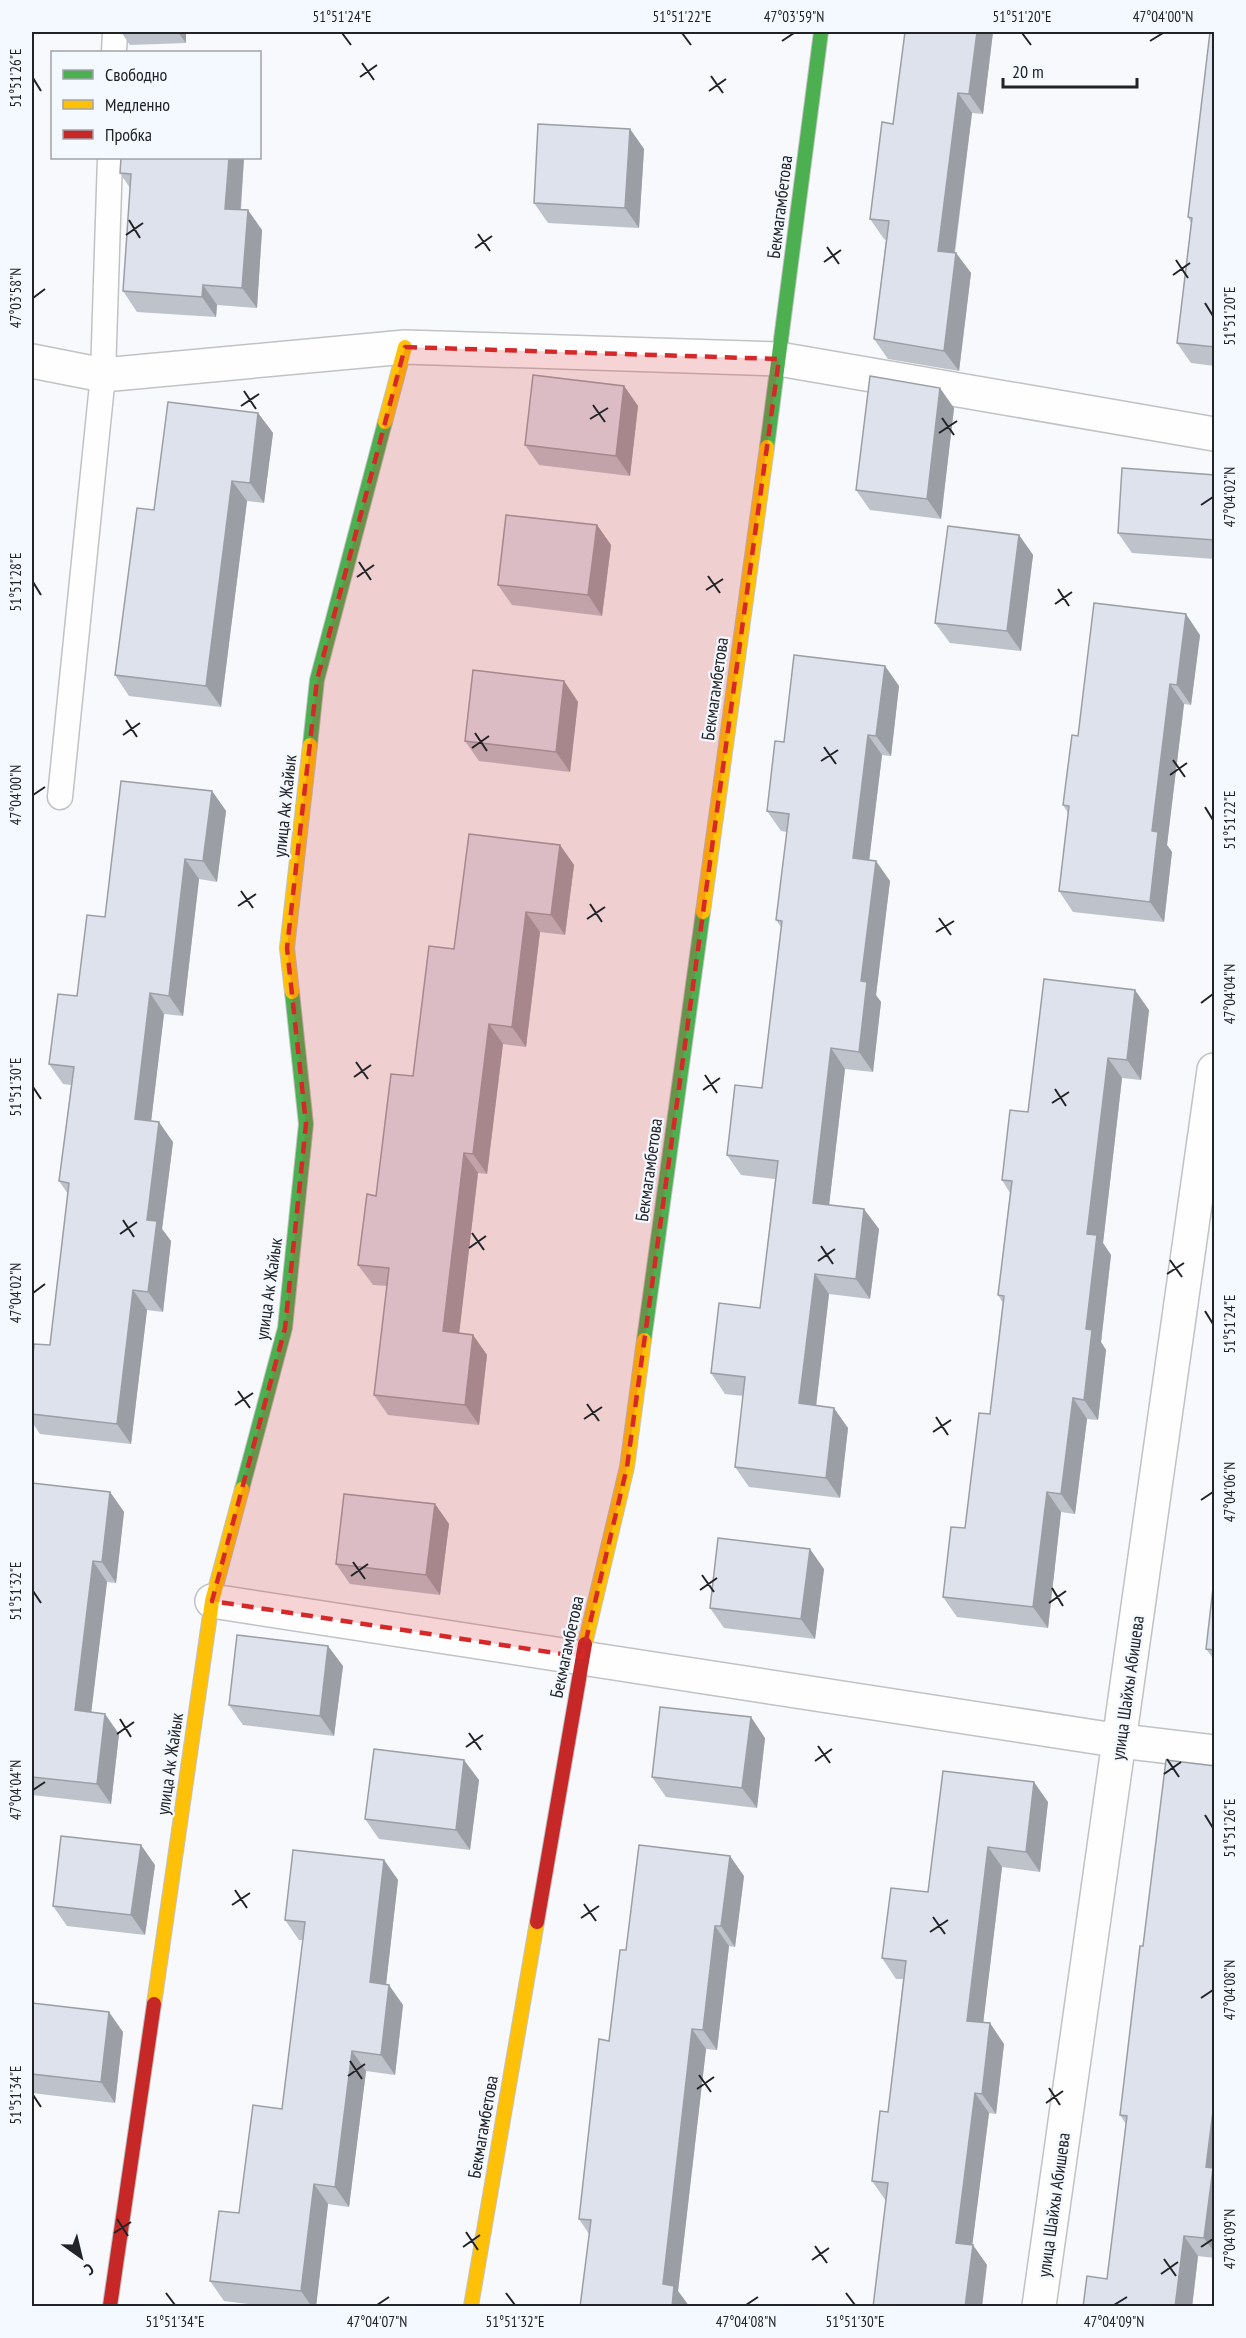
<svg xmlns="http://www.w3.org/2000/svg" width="1246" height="2338" font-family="'PT Sans Narrow',sans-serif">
<rect width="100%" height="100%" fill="#f7f9fc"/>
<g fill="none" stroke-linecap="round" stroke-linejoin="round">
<g stroke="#c1c2c4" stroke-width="27">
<g id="lane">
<polyline points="114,52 115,32"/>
<polyline points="60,797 103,375 110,158"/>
</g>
</g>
<g stroke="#c1c2c4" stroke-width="36">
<g id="street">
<polyline points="32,361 103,375 405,347 779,359 1214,434"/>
<polyline points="212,1601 1121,1741 1214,1752"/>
<polyline points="1039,2306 1214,1070"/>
</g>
</g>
<g stroke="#c1c2c4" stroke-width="16">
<g id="fast">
<polyline points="767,447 821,32"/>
<polyline points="310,745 317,680 385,422"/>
<polyline points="644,1340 703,912"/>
<polyline points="242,1489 285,1328 306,1124 292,992"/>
</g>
</g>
<g stroke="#c1c2c4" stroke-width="16">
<g id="slow">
<polyline points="385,422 405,347"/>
<polyline points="703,912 767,447"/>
<polyline points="292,992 287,948 310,745"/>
<polyline points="585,1644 627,1467 644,1340"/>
<polyline points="154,2004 212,1601 242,1489"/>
<polyline points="471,2306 537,1922"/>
</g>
</g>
<g stroke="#c1c2c4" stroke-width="16">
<g id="jam">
<polyline points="537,1922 585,1644"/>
<polyline points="110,2306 154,2004"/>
</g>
</g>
<use href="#lane" stroke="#fefeff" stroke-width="24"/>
<use href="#street" stroke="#fefeff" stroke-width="33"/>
<use href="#fast" stroke="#4caf50" stroke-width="14"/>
<use href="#slow" stroke="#ffc107" stroke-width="14"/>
<use href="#jam" stroke="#c62828" stroke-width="14"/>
</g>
<g fill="#bec2cb">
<polygon points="121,32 186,32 186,43 130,45"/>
<polygon points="905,32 993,32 983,114 972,113 955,253 956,253 971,273 959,371 888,359 874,339 886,240 884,239 870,219 893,124"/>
<polygon points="1215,32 1215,366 1191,363 1177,343 1191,223 1188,217"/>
<polygon points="630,129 644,149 639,228 548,223 534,203"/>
<polygon points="244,158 241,210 262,230 257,308 217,305 216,317 137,312 123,291 130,188 120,173"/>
<polygon points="624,386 638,406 630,476 539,465 525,445"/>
<polygon points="954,408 941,519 870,510 856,490"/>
<polygon points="258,413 273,433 264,503 247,501 221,707 129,696 115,675 154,510"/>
<polygon points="1215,475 1215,559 1132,553 1118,533"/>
<polygon points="597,525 611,545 602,616 512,605 498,585"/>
<polygon points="1019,535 1033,555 1021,651 950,643 935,623"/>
<polygon points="1200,635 1191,705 1184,704 1167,845 1172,852 1164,922 1073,912 1059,891 1068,813 1063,805 1078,736"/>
<polygon points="885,666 899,686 891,756 882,755 869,860 890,881 876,995 881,1002 873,1072 845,1069 829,1205 879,1229 870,1299 829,1294 816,1405 848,1428 840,1498 749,1487 735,1467 743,1396 725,1394 711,1373 760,1308 775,1179 741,1175 727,1155 762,1088 781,927 776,920 787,832 781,831 767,811 784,742"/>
<polygon points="564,681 578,702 570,772 479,761 465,741"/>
<polygon points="212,791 226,811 217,882 199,879 183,1016 164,1014 151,1121 173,1142 162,1229 171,1241 163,1312 147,1310 131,1444 40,1434 32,1422 32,1366 50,1345 68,1194 59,1181 71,1085 63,1084 49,1064 77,996 105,917"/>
<polygon points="560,845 574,865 565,935 540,932 526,1047 503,1044 487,1174 478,1173 459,1333 473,1335 487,1355 479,1425 388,1415 374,1395 387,1286 373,1285 358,1265 376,1196 454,949"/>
<polygon points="1149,1010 1141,1080 1122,1078 1103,1243 1111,1255 1101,1342 1106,1350 1098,1420 1087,1419 1075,1514 1061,1512 1048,1628 957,1617 943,1597 965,1528 990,1414 1003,1303 998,1295 1010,1193 1002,1180 1028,1112"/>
<polygon points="32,1483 110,1492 124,1512 116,1583 107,1582 91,1712 119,1734 111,1804 32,1795"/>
<polygon points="435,1504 449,1524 440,1595 350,1584 336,1564"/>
<polygon points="824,1569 815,1639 724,1628 710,1608"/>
<polygon points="1215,1579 1215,1661 1206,1649"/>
<polygon points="343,1666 334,1736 243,1725 229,1705"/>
<polygon points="765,1738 757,1808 666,1797 652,1777"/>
<polygon points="1215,1766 1215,2258 1198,2256 1192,2307 1083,2307 1107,2279 1126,2124 1120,2115 1143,1946"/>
<polygon points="479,1780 470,1850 379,1839 365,1819"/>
<polygon points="1048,1802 1040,1872 1002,1867 983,2023 1004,2044 996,2114 989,2113 972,2245 987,2265 886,2201 872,2181 888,2112 903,1979 896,1979 882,1958 928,1892"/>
<polygon points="384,1860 398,1880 386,1984 403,2005 395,2075 366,2071 349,2207 328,2204 316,2307 272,2307 224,2301 210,2281 239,2213 282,2109 303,1940 299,1940 285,1920"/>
<polygon points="155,1865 145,1935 67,1926 53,1906"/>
<polygon points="744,1876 735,1947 729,1946 717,2050 706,2049 678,2291 689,2306 589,2234 579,2219 626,1950"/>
<polygon points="32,2003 123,2032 115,2103 32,2093"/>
</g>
<g fill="#9b9ea5">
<polygon points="178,32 186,32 186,43"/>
<polygon points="977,32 993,32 983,114 969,94"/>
<polygon points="958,93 972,113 952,271 938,251"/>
<polygon points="630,129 644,149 639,228 625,208"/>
<polygon points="229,158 244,158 239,229 225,209"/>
<polygon points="248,210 262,230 257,308 242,288"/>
<polygon points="956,253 971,273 959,371 944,351"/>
<polygon points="203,285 217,305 216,317 202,297"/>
<polygon points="624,386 638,406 630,476 616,456"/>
<polygon points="940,388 954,408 941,519 927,499"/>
<polygon points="258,413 273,433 264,503 250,483"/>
<polygon points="232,481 247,501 221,707 206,686"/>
<polygon points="597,525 611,545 602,616 588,595"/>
<polygon points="1019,535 1033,555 1021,651 1007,631"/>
<polygon points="1186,614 1200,635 1191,705 1177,685"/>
<polygon points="885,666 899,686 891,756 876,736"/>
<polygon points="564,681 578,702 570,772 556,752"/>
<polygon points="1170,684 1184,704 1167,845 1172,852 1164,922 1150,902 1152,831"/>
<polygon points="868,735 882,755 867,878 853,858"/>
<polygon points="212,791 226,811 217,882 203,861"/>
<polygon points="560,845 574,865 565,935 551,915"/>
<polygon points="185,859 199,879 183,1016 169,996"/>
<polygon points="876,861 890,881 876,995 881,1002 873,1072 859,1052 861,981"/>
<polygon points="526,912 540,932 526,1047 512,1027"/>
<polygon points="1135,990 1149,1010 1141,1080 1127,1060"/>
<polygon points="150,993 164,1014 149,1139 135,1119"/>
<polygon points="489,1024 503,1044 487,1174 473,1154"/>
<polygon points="831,1048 845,1069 827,1223 813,1203"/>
<polygon points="1108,1058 1122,1078 1103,1243 1111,1255 1101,1342 1106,1350 1098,1420 1084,1400 1087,1234"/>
<polygon points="159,1122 173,1142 162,1229 171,1241 163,1312 148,1292 147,1220"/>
<polygon points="464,1153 478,1173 457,1352 443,1331"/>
<polygon points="864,1209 879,1229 870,1299 856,1279"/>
<polygon points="815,1274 829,1294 814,1424 799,1403"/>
<polygon points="133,1290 147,1310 131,1444 117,1424"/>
<polygon points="473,1335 487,1355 479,1425 465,1405"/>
<polygon points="1073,1398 1087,1419 1075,1514 1061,1494"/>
<polygon points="834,1408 848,1428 840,1498 826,1478"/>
<polygon points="110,1492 124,1512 116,1583 102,1562"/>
<polygon points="1047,1492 1061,1512 1048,1628 1033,1607"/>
<polygon points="435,1504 449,1524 440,1595 426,1575"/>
<polygon points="810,1549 824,1569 815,1639 801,1619"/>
<polygon points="93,1561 107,1582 89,1731 75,1710"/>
<polygon points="328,1646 343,1666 334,1736 320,1716"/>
<polygon points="105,1714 119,1734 111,1804 97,1784"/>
<polygon points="751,1717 765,1738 757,1808 742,1788"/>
<polygon points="464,1760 479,1780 470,1850 456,1830"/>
<polygon points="1034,1782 1048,1802 1040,1872 1026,1852"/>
<polygon points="141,1845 155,1865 145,1935 131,1915"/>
<polygon points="988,1847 1002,1867 981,2041 967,2021"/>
<polygon points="730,1856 744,1876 735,1947 721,1926"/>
<polygon points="384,1860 398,1880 384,2002 370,1982"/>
<polygon points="715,1926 729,1946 717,2050 703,2030"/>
<polygon points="389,1985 403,2005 395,2075 381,2055"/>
<polygon points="109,2012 123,2032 115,2103 101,2082"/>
<polygon points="990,2023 1004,2044 996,2114 982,2094"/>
<polygon points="692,2029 706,2049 678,2291 689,2306 672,2307 663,2284"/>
<polygon points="352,2051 366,2071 349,2207 335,2187"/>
<polygon points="975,2093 989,2113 970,2263 956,2243"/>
<polygon points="1215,2095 1215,2253 1204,2238 1206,2167"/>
<polygon points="314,2184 328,2204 316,2307 312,2307 301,2291"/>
<polygon points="1184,2236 1198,2256 1192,2307 1175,2307"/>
<polygon points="973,2245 987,2265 982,2307 965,2307"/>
</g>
<g fill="#dde2ec" stroke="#9b9ea5" stroke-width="1.5">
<polygon points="905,32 977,32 969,94 958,93 938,251 956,253 944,351 874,339 889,221 870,219 882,122 893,124"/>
<polygon points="1210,32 1215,32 1215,347 1177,343 1192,218 1188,217"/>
<polygon points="538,124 630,129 625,208 534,203"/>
<polygon points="121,158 229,158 225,209 248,210 242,288 203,285 202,297 123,291 131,174 120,173"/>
<polygon points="533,375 624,386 616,456 525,445"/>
<polygon points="870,376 940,388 927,499 856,490"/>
<polygon points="168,402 258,413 250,483 232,481 206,686 115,675 137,508 154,510"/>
<polygon points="1122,468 1215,475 1215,540 1118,533"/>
<polygon points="506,515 597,525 588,595 498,585"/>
<polygon points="948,526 1019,535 1007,631 935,623"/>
<polygon points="1094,603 1186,614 1177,685 1170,684 1152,831 1158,832 1150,902 1059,891 1069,806 1063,805 1072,735 1078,736"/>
<polygon points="794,655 885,666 876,736 868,735 853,858 876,861 861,981 867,982 859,1052 831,1048 813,1203 864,1209 856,1279 815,1274 799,1403 834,1408 826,1478 735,1467 745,1377 711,1373 719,1303 760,1308 778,1161 727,1155 735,1085 762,1088 782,921 776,920 789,814 767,811 775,741 784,742"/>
<polygon points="473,670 564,681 556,752 465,741"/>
<polygon points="121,781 212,791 203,861 185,859 169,996 150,993 135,1119 159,1122 147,1220 157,1221 148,1292 133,1290 117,1424 32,1414 32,1366 34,1344 50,1345 69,1183 59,1181 74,1067 49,1064 58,994 77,996 87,915 105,917"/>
<polygon points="469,834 560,845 551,915 526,912 512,1027 489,1024 473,1154 464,1153 443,1331 473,1335 465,1405 374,1395 389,1268 358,1265 367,1194 376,1196 391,1074 413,1076 429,946 454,949"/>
<polygon points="1044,979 1135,990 1127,1060 1108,1058 1087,1234 1097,1235 1086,1329 1092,1330 1084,1400 1073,1398 1061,1494 1047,1492 1033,1607 943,1597 951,1527 965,1528 979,1413 990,1414 1004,1296 998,1295 1012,1181 1002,1180 1010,1110 1028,1112"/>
<polygon points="32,1483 110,1492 102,1562 93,1561 75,1710 105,1714 97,1784 32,1777"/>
<polygon points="344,1494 435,1504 426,1575 336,1564"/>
<polygon points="718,1538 810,1549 801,1619 710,1608"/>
<polygon points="1214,1579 1215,1579 1215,1650 1206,1649"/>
<polygon points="237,1635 328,1646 320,1716 229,1705"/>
<polygon points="660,1707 751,1717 742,1788 652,1777"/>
<polygon points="374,1749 464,1760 456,1830 365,1819"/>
<polygon points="1166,1760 1215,1766 1215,2095 1206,2167 1213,2168 1204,2238 1184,2236 1175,2307 1083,2307 1087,2276 1107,2279 1127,2116 1120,2115 1140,1946 1143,1946"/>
<polygon points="943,1771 1034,1782 1026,1852 988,1847 967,2021 990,2023 982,2094 975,2093 956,2243 973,2245 965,2307 873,2307 888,2183 872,2181 880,2111 888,2112 906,1961 882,1958 891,1888 928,1892"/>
<polygon points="61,1836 141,1845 131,1915 53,1906"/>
<polygon points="639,1845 730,1856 721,1926 715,1926 703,2030 692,2029 663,2284 674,2286 672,2307 580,2307 591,2220 579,2219 599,2039 609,2041 620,1950 626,1950"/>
<polygon points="293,1850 384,1860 370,1982 389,1985 381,2055 352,2051 335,2187 314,2184 301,2291 210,2281 219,2211 239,2213 253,2105 282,2109 305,1922 285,1920"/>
<polygon points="32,2003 109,2012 101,2082 32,2074"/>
</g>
<path fill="#d62828" fill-opacity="0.2" stroke="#d62828" stroke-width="4.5" stroke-dasharray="12 8" stroke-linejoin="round" d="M405,347L779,359L627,1467L582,1657L212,1601L285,1328L306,1124L287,948L317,680Z"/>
<path fill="none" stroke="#222326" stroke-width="2" d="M342,33L351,45M682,33L691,45M1022,33L1031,45M782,41L794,33M1150,41L1163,33M362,63L374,80M711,76L723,93M360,77L377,65M33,78L41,91M709,91L726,79M129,220L140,238M478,234L490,251M126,235L143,223M827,247L839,264M475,248L492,236M1176,260L1188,278M824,262L841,250M1173,275L1190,263M33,298L45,289M1205,303L1213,316M244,391L256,409M593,405L605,422M241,406L259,394M942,418L954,435M590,419L608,408M939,433L957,421M1201,505L1213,497M359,562L371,580M708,576L720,593M357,577L374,565M33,582L41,595M1058,589L1069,606M706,590L723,579M1055,604L1072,592M126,720L137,737M475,733L487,751M123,735L140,723M824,747L836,764M472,748L489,736M1173,760L1185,777M821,761L838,750M1170,775L1187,763M33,795L45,787M1205,807L1213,820M241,891L253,908M590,904L602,922M238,906L256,894M939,918L951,935M587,919L605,907M936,932L954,921M1201,1003L1213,994M356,1062L368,1079M705,1075L717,1093M354,1077L371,1065M33,1087L41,1099M1055,1089L1066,1106M703,1090L720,1078M1052,1103L1069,1092M123,1220L134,1237M472,1233L484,1250M120,1234L137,1222M821,1246L833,1264M469,1248L486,1236M1170,1260L1182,1277M818,1261L835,1249M1167,1274L1184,1263M33,1293L45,1284M1205,1311L1213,1324M238,1391L250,1408M587,1404L599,1421M235,1405L253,1393M936,1417L948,1435M584,1419L602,1407M933,1432L951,1420M1201,1500L1213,1492M353,1562L365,1579M702,1575L714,1592M351,1576L368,1564M1052,1588L1063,1606M700,1590L717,1578M33,1591L41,1603M1049,1603L1066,1591M120,1719L131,1737M469,1733L481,1750M117,1734L134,1722M818,1746L830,1763M466,1747L483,1735M1167,1759L1179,1777M815,1761L832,1749M1164,1774L1181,1762M33,1790L45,1782M1205,1815L1213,1828M235,1890L247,1908M584,1904L596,1921M232,1905L250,1893M933,1917L945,1934M581,1918L599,1906M930,1932L948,1920M1201,1998L1213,1990M350,2061L362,2079M699,2075L711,2092M348,2076L365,2064M1049,2088L1060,2105M697,2089L714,2077M33,2095L41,2107M1046,2103L1063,2091M117,2219L128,2236M466,2232L478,2250M114,2233L131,2222M815,2246L827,2263M463,2247L480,2235M1201,2247L1213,2239M1164,2259L1176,2276M812,2260L829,2248M1161,2274L1178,2262M166,2293L175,2305M506,2293L515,2305M846,2293L855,2305M377,2305L389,2297M746,2305L758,2297M1114,2305L1127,2297"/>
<g text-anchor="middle" stroke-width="4.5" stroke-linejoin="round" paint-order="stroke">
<g font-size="18" fill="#222326" stroke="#f4f8ff">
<text transform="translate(780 207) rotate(-83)" y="6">Бекмагамбетова</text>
<text transform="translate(715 689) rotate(-82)" y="6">Бекмагамбетова</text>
<text transform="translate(285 806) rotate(-84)" y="6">улица Ак Жайык</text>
<text transform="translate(649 1170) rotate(-82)" y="6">Бекмагамбетова</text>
<text transform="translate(269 1289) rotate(-82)" y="6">улица Ак Жайык</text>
<text transform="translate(567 1647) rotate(-78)" y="6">Бекмагамбетова</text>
<text transform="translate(1128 1688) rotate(-82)" y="6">улица Шайхы Абишева</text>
<text transform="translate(170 1764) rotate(-82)" y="6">улица Ак Жайык</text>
<text transform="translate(483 2127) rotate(-80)" y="6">Бекмагамбетова</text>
<text transform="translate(1054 2205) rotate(-82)" y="6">улица Шайхы Абишева</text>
</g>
</g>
<rect width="1246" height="2338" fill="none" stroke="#f4f8ff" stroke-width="66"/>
<rect x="51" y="51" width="210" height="108" fill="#f4f8ff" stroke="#a0a3a8" stroke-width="1.5"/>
<rect x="63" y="70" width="30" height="9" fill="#4caf50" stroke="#a0a3a8" stroke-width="1.5"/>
<text x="105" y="81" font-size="18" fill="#222326">Свободно</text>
<rect x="63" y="100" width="30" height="9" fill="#ffc107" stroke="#a0a3a8" stroke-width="1.5"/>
<text x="105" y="111" font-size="18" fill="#222326">Медленно</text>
<rect x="63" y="130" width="30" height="9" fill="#c62828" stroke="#a0a3a8" stroke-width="1.5"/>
<text x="105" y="141" font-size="18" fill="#222326">Пробка</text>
<g transform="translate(81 2257) rotate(146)" stroke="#f4f8ff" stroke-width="4.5" paint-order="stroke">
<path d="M0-4.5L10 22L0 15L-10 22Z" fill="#222326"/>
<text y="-9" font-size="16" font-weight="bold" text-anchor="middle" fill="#222326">С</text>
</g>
<path d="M1003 78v9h134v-9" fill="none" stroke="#222326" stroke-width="3"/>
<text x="1012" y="78" font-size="18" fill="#222326" stroke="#f4f8ff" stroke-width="4.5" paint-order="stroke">20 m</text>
<rect x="33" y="33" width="1180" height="2272" fill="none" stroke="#222326" stroke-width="2"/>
<g font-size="15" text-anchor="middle" fill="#222326">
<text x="342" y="22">51°51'24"E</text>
<text x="682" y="22">51°51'22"E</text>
<text x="794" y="22">47°03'59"N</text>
<text x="1022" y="22">51°51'20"E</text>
<text x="1163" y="22">47°04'00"N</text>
<text transform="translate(16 78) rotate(-90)" y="5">51°51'26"E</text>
<text transform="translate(16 298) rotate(-90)" y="5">47°03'58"N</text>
<text transform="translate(1230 316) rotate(-90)" y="5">51°51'20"E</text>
<text transform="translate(1230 497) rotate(-90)" y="5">47°04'02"N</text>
<text transform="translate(16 582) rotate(-90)" y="5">51°51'28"E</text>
<text transform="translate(16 795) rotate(-90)" y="5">47°04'00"N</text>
<text transform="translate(1230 820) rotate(-90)" y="5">51°51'22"E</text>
<text transform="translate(1230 994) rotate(-90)" y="5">47°04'04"N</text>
<text transform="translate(16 1087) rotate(-90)" y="5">51°51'30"E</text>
<text transform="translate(16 1293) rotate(-90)" y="5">47°04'02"N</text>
<text transform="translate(1230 1324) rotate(-90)" y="5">51°51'24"E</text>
<text transform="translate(1230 1492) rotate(-90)" y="5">47°04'06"N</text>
<text transform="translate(16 1591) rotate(-90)" y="5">51°51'32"E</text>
<text transform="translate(16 1790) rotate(-90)" y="5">47°04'04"N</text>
<text transform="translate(1230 1828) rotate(-90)" y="5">51°51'26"E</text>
<text transform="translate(1230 1990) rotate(-90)" y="5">47°04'08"N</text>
<text transform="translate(16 2095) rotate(-90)" y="5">51°51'34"E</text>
<text transform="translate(1230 2239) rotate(-90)" y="5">47°04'09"N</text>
<text x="175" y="2327">51°51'34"E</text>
<text x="377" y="2327">47°04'07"N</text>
<text x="515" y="2327">51°51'32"E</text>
<text x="746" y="2327">47°04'08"N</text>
<text x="855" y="2327">51°51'30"E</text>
<text x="1114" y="2327">47°04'09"N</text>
</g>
</svg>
